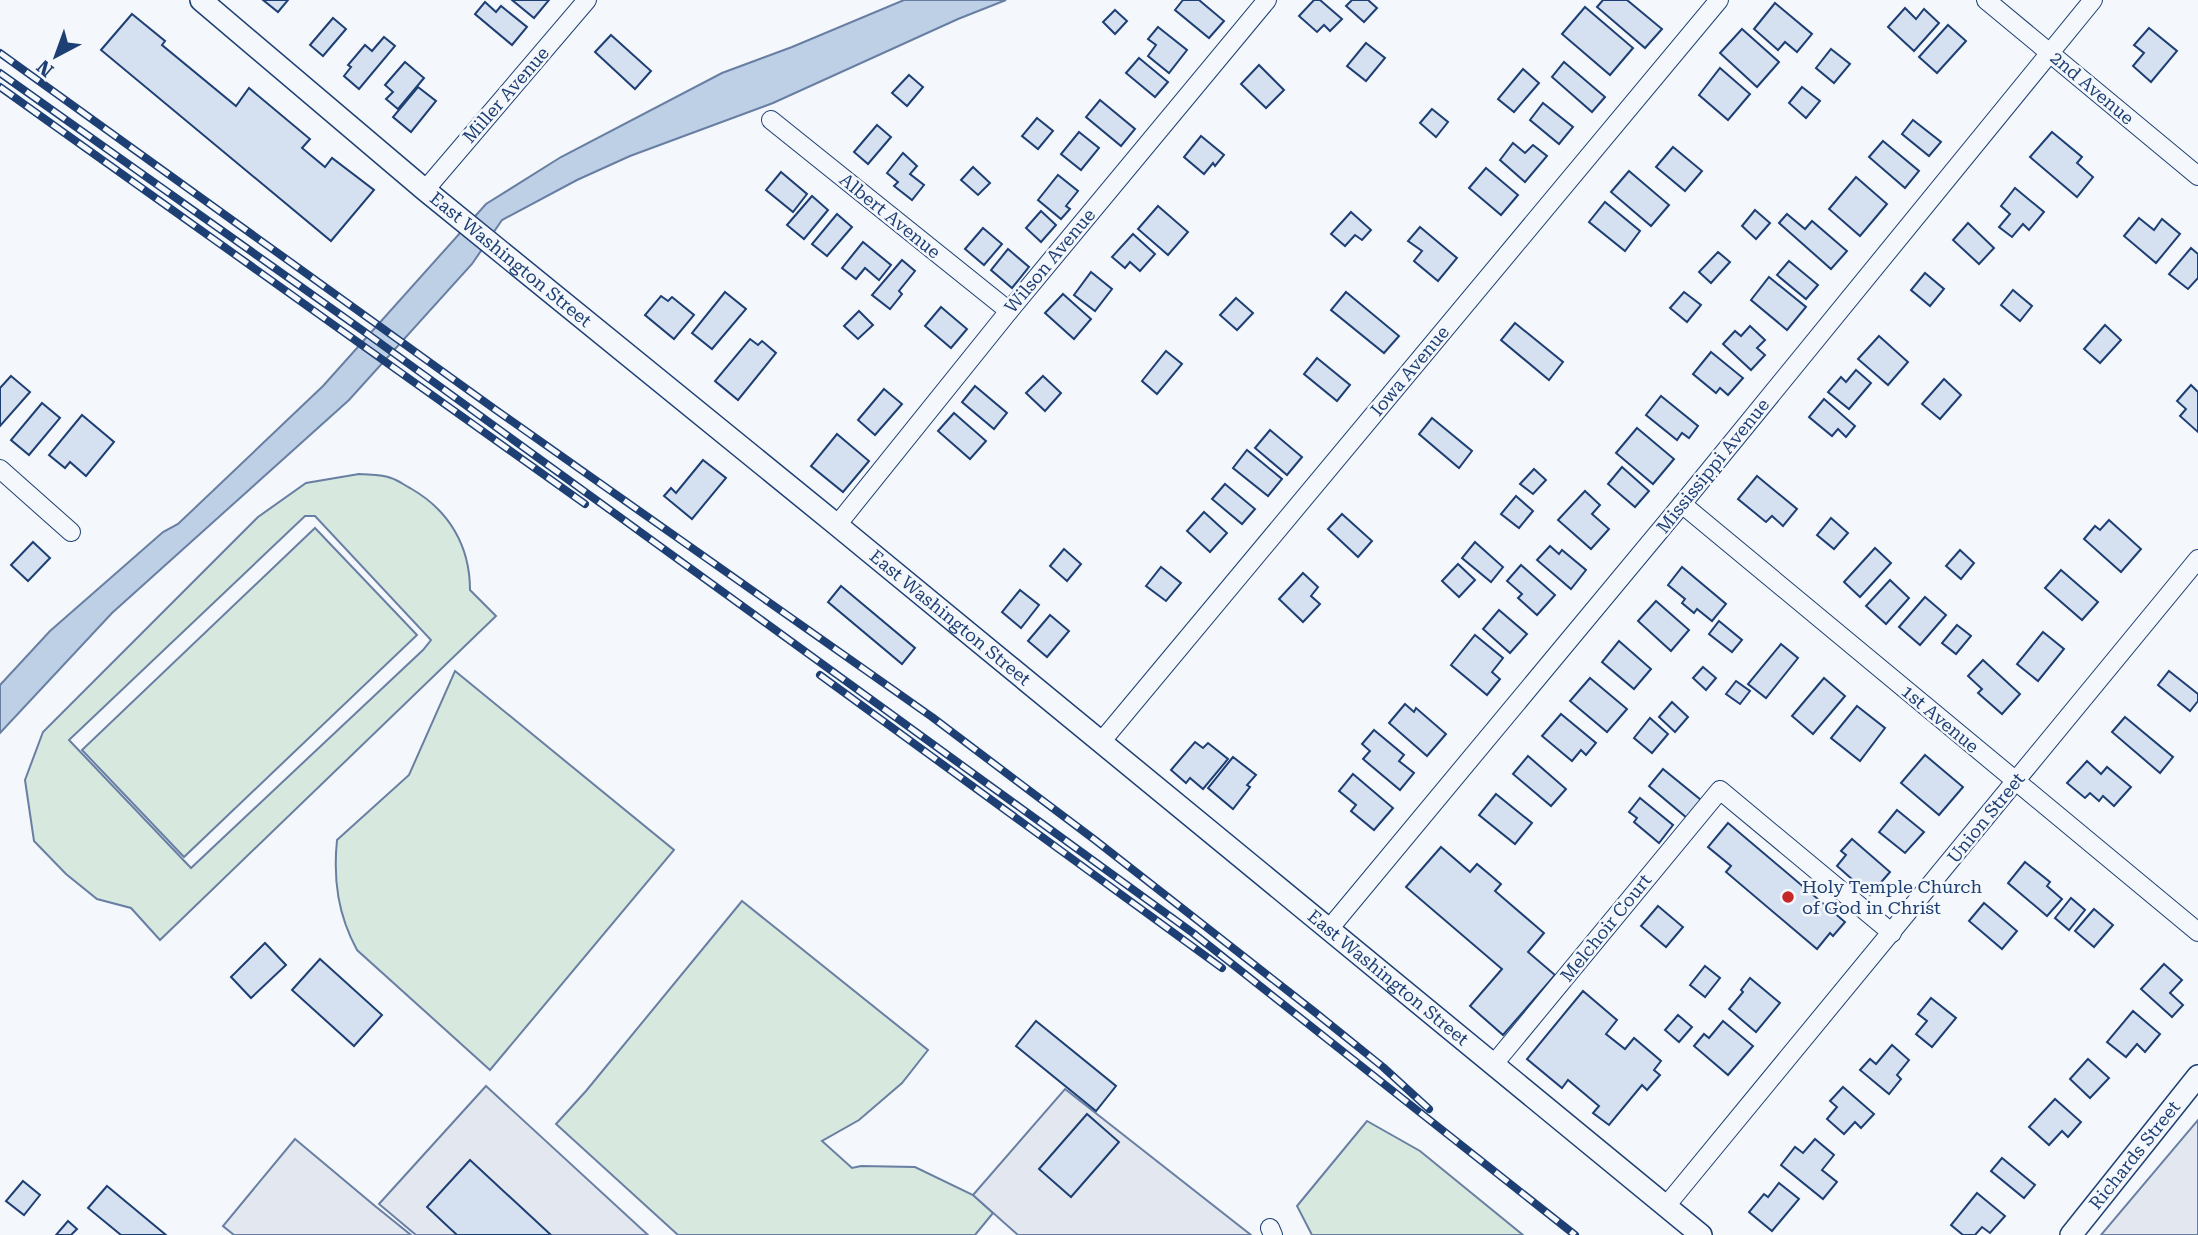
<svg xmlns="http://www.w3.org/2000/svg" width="2198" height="1235" font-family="'Roboto Serif',serif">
<rect width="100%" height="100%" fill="#f4f7fb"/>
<g fill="#d7e8df" stroke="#687fa3" stroke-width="2" fill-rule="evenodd">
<path d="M359,474C369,475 382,474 391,478C398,480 404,485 410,488C449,510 470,546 470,590L496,616L160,940L131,908L97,899L66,874L34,841L25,780L43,732L258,517L306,483ZM305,516H315L431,640L423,650L191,868L69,740Z"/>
<polygon points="315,528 417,635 184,857 82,750"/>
<path d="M455,671L674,850L490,1070L357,950C338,915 333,880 337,840L409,775Z"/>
<polygon points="742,901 928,1050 902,1083 859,1120 822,1141 852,1168 861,1166 915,1167 973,1195 993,1213 975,1235 678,1235 556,1124 586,1091"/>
<polygon points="1367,1121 1420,1151 1523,1235 1312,1235 1297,1206"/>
</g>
<g fill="#e3e8f0" stroke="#687fa3" stroke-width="2">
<polygon points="486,1086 648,1235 416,1235 379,1204"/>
<polygon points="1065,1089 1251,1235 1018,1235 973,1195"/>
<polygon points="2198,1120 2198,1235 2101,1235"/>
<polygon points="295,1139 375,1206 411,1235 234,1235 223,1226"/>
</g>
<polygon fill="#bed0e5" stroke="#687fa3" stroke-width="2" points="904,0 1006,0 958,19 773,103 630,156 577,180 502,220 472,264 349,400 112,613 0,733 0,685 50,631 163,532 178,524 323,386 486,204 561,157 722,73 792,47"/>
<g fill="#d5e0f0" stroke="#1d3f73" stroke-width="2">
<polygon points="263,0 288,0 278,12"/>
<polygon points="512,0 549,0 534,18"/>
<polygon points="1183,0 1199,0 1224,21 1209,38 1175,10"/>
<polygon points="1314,0 1320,0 1342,19 1330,31 1324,25 1317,32 1299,16"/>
<polygon points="1352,0 1368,0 1377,8 1364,22 1346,6"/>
<polygon points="1603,0 1627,0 1662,29 1645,48 1597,7"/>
<polygon points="485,2 496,12 501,6 527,27 512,45 475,14"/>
<polygon points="1775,3 1812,34 1797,52 1785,42 1778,50 1754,29"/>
<polygon points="1585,7 1633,48 1610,75 1562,34"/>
<polygon points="1905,8 1916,19 1924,9 1939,23 1914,51 1888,27"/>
<polygon points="1115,10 1127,21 1115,34 1103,22"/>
<polygon points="132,14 165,41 162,45 236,106 249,88 310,139 302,148 325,167 332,158 374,190 331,241 101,50"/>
<polygon points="333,18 346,29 323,56 310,45"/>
<polygon points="1948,25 1966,41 1937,73 1919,57"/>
<polygon points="1158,27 1187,50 1169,73 1148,56 1156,45 1148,39"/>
<polygon points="2149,28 2177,51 2151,82 2133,66 2144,53 2134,45"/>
<polygon points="1742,29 1779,62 1757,87 1720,53"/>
<polygon points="611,35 651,71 635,89 595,52"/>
<polygon points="384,37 395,46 359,89 344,76 351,67 348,65 365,45 372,51"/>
<polygon points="1366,43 1385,58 1366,81 1347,66"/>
<polygon points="1831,49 1850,64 1834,83 1816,68"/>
<polygon points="1139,58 1168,82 1155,97 1126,73"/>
<polygon points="405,62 424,78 398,109 386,99 393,92 385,85"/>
<polygon points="1564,62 1605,97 1592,112 1552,77"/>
<polygon points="1259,65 1284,90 1266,108 1241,84"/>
<polygon points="1720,68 1750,94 1728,120 1699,95"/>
<polygon points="1523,69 1539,83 1514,112 1498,99"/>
<polygon points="909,75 923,87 907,106 892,93"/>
<polygon points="418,87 436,101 411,132 393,117"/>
<polygon points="1802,87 1820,101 1806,118 1789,103"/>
<polygon points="1100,100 1135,129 1121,146 1086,117"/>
<polygon points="1543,103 1573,127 1559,144 1530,120"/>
<polygon points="1432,109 1448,122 1436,137 1420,123"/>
<polygon points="1037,118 1053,131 1038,149 1022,136"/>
<polygon points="1913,120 1941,142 1929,156 1902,134"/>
<polygon points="877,125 891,137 868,164 854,152"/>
<polygon points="1079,132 1099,148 1081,170 1061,154"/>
<polygon points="2052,132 2082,157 2077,163 2093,177 2077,197 2030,157"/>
<polygon points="1201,136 1224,155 1215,166 1213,163 1204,174 1184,157"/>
<polygon points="1883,141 1919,171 1905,188 1869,157"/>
<polygon points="1513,143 1525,153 1533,145 1547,156 1525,182 1500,160"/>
<polygon points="1673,147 1702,171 1685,191 1656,167"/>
<polygon points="903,153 917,166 910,174 924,185 912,200 894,186 898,182 887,173"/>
<polygon points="973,167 990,183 978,195 961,180"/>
<polygon points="1486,168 1518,195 1501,215 1469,188"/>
<polygon points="1629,171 1669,205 1651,226 1611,192"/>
<polygon points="781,172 807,194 793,212 766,190"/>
<polygon points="1058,175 1078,191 1066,206 1070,209 1061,219 1038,200"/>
<polygon points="1856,177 1887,204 1860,236 1829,209"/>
<polygon points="2015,188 2044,212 2029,230 2023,224 2012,237 1999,227 2010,214 2001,206"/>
<polygon points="812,196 828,210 804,239 787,225"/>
<polygon points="1605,202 1640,231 1625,251 1589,222"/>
<polygon points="1158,206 1188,232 1168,255 1138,229"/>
<polygon points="1755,210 1770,223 1756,239 1742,226"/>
<polygon points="1041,211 1056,225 1041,242 1026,228"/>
<polygon points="1351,212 1371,230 1362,240 1355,235 1345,246 1331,234"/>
<polygon points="837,214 852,227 827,256 812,244"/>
<polygon points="1787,214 1805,229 1812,221 1847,251 1831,269 1779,223"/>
<polygon points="2139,218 2154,230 2162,219 2180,234 2156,263 2124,236"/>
<polygon points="1968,223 1994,248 1979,264 1953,240"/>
<polygon points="1420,227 1457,258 1438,281 1414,261 1422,251 1408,241"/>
<polygon points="983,228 1002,244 984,265 965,249"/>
<polygon points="1133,234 1155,254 1140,271 1130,262 1125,268 1112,257"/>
<polygon points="863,242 891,265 879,280 865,268 856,279 842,268"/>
<polygon points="2191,248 2198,254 2198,278 2188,289 2169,274"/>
<polygon points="1008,249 1029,267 1012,288 991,270"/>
<polygon points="1718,252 1730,262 1711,283 1699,272"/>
<polygon points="902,260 915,271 899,291 902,294 890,309 872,295"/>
<polygon points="1789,261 1818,285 1806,299 1777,275"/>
<polygon points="1091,272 1112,289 1095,311 1074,295"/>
<polygon points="1925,273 1944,289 1930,306 1911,290"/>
<polygon points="1769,277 1806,307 1787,330 1751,300"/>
<polygon points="2013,290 2032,306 2020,321 2001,305"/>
<polygon points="725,292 746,309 712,349 692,333"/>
<polygon points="1346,292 1399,336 1384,353 1331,310"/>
<polygon points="1684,292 1701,305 1687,322 1670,308"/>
<polygon points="1063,294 1091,319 1074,339 1045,313"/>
<polygon points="661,296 668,301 672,297 694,315 674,339 645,315"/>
<polygon points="1236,298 1253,313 1237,330 1220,315"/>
<polygon points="941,307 967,329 951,348 925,326"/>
<polygon points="859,311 873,325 858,339 844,326"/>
<polygon points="1515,323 1563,362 1549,380 1501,340"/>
<polygon points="2105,325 2121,340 2100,363 2084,349"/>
<polygon points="1750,326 1765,340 1757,348 1765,355 1751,370 1723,344 1735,331 1741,336"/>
<polygon points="1879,336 1908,362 1888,385 1858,359"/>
<polygon points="750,339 758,345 762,341 776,353 738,400 715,381"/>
<polygon points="1166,351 1182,364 1157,394 1142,381"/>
<polygon points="1711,352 1743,378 1728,395 1720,388 1716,393 1693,374"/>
<polygon points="1317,358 1350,385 1337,401 1304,374"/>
<polygon points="1856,370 1871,383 1849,409 1828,392 1841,377 1846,382"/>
<polygon points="11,376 30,392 0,426 0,388"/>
<polygon points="1043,376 1061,393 1045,411 1026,393"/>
<polygon points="1944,379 1961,395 1940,419 1922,404"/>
<polygon points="2191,385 2198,392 2198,432 2180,416 2186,409 2177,401"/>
<polygon points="975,386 1007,413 994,429 962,402"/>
<polygon points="884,389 902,404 875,435 858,420"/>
<polygon points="1661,396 1698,426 1689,438 1682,433 1677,440 1646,415"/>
<polygon points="1824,399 1855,426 1846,437 1838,429 1832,436 1809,417"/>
<polygon points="42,403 60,418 29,455 11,440"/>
<polygon points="954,413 986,441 970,459 938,431"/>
<polygon points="82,415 114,442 86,476 70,462 65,468 49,455"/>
<polygon points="1432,418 1472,451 1459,468 1419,434"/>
<polygon points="1637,428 1674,459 1653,484 1616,453"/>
<polygon points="1270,430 1302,457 1287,475 1255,448"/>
<polygon points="837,434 869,461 843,492 811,466"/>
<polygon points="1247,450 1282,479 1268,496 1233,468"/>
<polygon points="703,460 726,478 692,519 664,496 671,488 676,493"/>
<polygon points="1622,467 1649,491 1635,507 1608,484"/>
<polygon points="1534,469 1546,480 1533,494 1520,484"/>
<polygon points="1757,476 1797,509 1783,526 1772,516 1766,522 1738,499"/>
<polygon points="1225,484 1255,509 1242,524 1212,499"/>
<polygon points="1585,491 1600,505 1592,514 1609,529 1591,549 1558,520"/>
<polygon points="1516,496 1533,511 1519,528 1501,514"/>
<polygon points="1204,512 1227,533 1210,552 1187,531"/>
<polygon points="1342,514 1372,541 1358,557 1328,529"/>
<polygon points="1831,518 1848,533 1834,549 1817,535"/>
<polygon points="2109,520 2141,549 2121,572 2084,539 2095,526 2100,530"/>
<polygon points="33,542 50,558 28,581 11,565"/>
<polygon points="1475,542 1503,567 1491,582 1462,558"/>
<polygon points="1550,546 1559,554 1562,550 1586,570 1571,589 1537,560"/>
<polygon points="1875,548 1891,563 1860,597 1844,582"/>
<polygon points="1064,549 1081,564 1067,581 1050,566"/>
<polygon points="1960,550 1974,563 1961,579 1946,566"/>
<polygon points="1458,564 1475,580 1459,597 1442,581"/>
<polygon points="1521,565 1555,595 1537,615 1518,598 1522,594 1507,581"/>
<polygon points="1161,567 1181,583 1166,601 1146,586"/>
<polygon points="1682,567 1726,604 1712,621 1697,609 1694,613 1682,603 1685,599 1668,585"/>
<polygon points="2061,570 2098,602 2082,620 2045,588"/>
<polygon points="1303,573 1318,587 1311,596 1320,604 1303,622 1279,599"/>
<polygon points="1890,580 1909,598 1886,624 1866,606"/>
<polygon points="841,586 915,648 902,664 828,602"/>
<polygon points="1020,590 1039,605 1021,628 1002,612"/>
<polygon points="1925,597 1946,615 1920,645 1899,627"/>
<polygon points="1656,601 1689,630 1671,651 1638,621"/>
<polygon points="1499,610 1527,634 1510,653 1483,629"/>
<polygon points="1050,615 1069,631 1047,657 1028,641"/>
<polygon points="1719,621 1742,640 1732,652 1709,634"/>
<polygon points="1957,625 1971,636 1956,654 1942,643"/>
<polygon points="2043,632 2064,649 2038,681 2017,664"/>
<polygon points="1475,635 1503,658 1492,672 1500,679 1487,695 1451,665"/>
<polygon points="1619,641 1651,669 1634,689 1602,662"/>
<polygon points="1781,644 1798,658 1766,698 1748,684"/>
<polygon points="1983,660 2020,694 2002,714 1978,693 1982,689 1968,676"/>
<polygon points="1703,667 1716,678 1706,690 1693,678"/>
<polygon points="2169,671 2198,694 2198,701 2190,711 2158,685"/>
<polygon points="1590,678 1627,709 1607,732 1570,701"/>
<polygon points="1824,678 1845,696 1813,734 1792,716"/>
<polygon points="1736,681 1750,691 1740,704 1726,694"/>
<polygon points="1672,702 1688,717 1675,732 1659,717"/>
<polygon points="1405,704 1414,712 1416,708 1446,734 1427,756 1389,723"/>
<polygon points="1857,706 1885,728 1860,761 1831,738"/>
<polygon points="1561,714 1596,743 1586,755 1581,750 1572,761 1542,736"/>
<polygon points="2125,717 2173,757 2160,773 2112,732"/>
<polygon points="1650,718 1668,734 1652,753 1634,738"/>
<polygon points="1374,730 1404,755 1399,761 1414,773 1400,790 1363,759 1370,751 1362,744"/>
<polygon points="1195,742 1203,748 1208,743 1228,759 1203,789 1190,778 1186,783 1171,770"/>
<polygon points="1925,755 1963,787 1939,815 1901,783"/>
<polygon points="1528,756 1566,789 1551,806 1513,774"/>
<polygon points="1233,757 1256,775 1247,785 1250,787 1233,809 1208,788"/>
<polygon points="2087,761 2101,774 2107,767 2131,787 2114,806 2103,796 2099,801 2090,793 2085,798 2067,783"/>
<polygon points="1663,769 1701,800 1687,818 1649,786"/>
<polygon points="1353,774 1393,808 1374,830 1351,811 1356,805 1339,791"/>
<polygon points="1496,794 1532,823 1515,844 1479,815"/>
<polygon points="1640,798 1673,825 1659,843 1634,822 1637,818 1629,812"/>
<polygon points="1897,810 1924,832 1905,853 1879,832"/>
<polygon points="1728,823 1845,922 1833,936 1830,933 1817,949 1726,872 1731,866 1708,847"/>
<polygon points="1852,839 1890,872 1870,895 1837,866 1846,855 1841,851"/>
<polygon points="1441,847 1470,872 1477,864 1501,884 1495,891 1544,933 1528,952 1555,975 1503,1035 1470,1006 1502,969 1406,887"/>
<polygon points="2025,862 2050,882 2047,886 2062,899 2047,916 2008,883"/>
<polygon points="2071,898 2085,910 2069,930 2055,918"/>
<polygon points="1984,903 2017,931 2002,949 1969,921"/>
<polygon points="1658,906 1683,927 1666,947 1641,926"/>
<polygon points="2094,909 2113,925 2094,947 2075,931"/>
<polygon points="265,943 286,965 251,998 231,977"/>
<polygon points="320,959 382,1015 354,1046 292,990"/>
<polygon points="2164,964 2182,980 2170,993 2183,1005 2172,1017 2141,989"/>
<polygon points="1705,966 1720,978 1705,997 1690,985"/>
<polygon points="1750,978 1780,1003 1756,1032 1729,1009 1743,992 1741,990"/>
<polygon points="1583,991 1617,1020 1606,1034 1625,1049 1634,1038 1661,1061 1654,1070 1660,1075 1647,1090 1642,1085 1609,1125 1593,1113 1599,1106 1568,1080 1562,1088 1527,1059"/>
<polygon points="1931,998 1956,1018 1932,1047 1916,1034 1927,1021 1918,1014"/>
<polygon points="2133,1011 2160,1034 2145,1052 2137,1044 2126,1057 2107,1042"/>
<polygon points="1678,1015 1692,1027 1679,1042 1665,1030"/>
<polygon points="1036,1021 1116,1086 1096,1111 1016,1046"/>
<polygon points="1723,1021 1753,1046 1728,1075 1694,1046 1704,1034 1709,1038"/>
<polygon points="1892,1045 1909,1060 1897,1075 1901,1079 1889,1094 1860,1070 1870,1059 1876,1064"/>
<polygon points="2088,1059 2109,1078 2090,1098 2070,1079"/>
<polygon points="1843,1087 1874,1114 1861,1128 1855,1122 1844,1134 1827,1119 1837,1107 1830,1101"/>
<polygon points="2055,1099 2081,1122 2068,1137 2062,1131 2049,1145 2029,1127"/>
<polygon points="1087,1114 1119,1142 1071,1197 1039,1169"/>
<polygon points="1815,1139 1834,1155 1822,1170 1837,1182 1823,1199 1781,1165 1795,1147 1803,1153"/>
<polygon points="2002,1158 2035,1185 2024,1198 1991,1171"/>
<polygon points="470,1160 551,1235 457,1235 427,1207"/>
<polygon points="23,1181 40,1195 24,1215 6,1201"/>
<polygon points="1779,1183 1799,1199 1772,1231 1749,1212 1764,1194 1768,1197"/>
<polygon points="107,1186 166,1235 121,1235 88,1208"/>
<polygon points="1977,1193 2005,1216 1990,1233 1982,1227 1975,1235 1963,1235 1951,1225"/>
<polygon points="68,1221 77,1229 71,1235 56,1235"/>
</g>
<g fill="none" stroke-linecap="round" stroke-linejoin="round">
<g stroke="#1d3f73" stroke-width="20">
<g id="minor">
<polyline points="1986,0 2198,176"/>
<polyline points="771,120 1009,311"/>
<polyline points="425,190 587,0"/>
<polyline points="0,469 71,532"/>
<polyline points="1682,504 2198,932"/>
<polyline points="837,525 1009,311 1267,0"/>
<polyline points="1101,742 1719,0"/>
<polyline points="1329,929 1682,504 2093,0"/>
<polyline points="1493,1065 1720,790 1892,933"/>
<polyline points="1666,1206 2198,559"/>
<polyline points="1270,1228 1273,1235"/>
</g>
</g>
<g stroke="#1d3f73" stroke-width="24">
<g id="tertiary">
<path id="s1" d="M201,0L425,190L837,525L1701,1235"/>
<path id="s2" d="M2071,1235L2198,1076"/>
</g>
</g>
<use href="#minor" stroke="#f4f7fb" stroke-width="18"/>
<use href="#tertiary" stroke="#f4f7fb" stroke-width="21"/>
<g stroke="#1d3f73" stroke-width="8">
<g id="rail">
<polyline points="0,53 496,410 932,717 1095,840 1316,1013 1383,1067 1429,1109"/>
<polyline points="0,73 362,330 1193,933 1575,1235"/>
<polyline points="0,87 585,504"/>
<polyline points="820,675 1222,968"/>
</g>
</g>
<use href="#rail" stroke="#f4f7fb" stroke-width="5" stroke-dasharray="16" stroke-linecap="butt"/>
</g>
<circle fill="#c62828" stroke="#f4f7fb" stroke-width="2.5" cx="1788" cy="897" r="7"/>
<g text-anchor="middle" stroke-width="5" stroke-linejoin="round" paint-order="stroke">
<g font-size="18" fill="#1d3f73" stroke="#f4f7fb">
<text transform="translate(2092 88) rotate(40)" y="6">2nd Avenue</text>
<text transform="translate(506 95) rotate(-49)" y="6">Miller Avenue</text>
<text transform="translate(890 216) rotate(39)" y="6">Albert Avenue</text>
<text dy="6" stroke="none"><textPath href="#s1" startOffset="404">East Washington Street</textPath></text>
<text transform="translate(1050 261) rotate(-50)" y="6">Wilson Avenue</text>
<text transform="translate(1410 371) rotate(-50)" y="6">Iowa Avenue</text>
<text transform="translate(1713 466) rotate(-51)" y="6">Mississippi Avenue</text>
<text dy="6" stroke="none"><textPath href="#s1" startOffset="971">East Washington Street</textPath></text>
<text transform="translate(1940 719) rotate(40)" y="6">1st Avenue</text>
<text transform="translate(1986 818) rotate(-51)" y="6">Union Street</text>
<text transform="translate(1606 928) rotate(-51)" y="6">Melchoir Court</text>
<text dy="6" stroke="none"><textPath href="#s1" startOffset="1538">East Washington Street</textPath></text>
<text dy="6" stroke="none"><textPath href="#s2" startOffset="102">Richards Street</textPath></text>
</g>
<g font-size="18" fill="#1d3f73" stroke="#f4f7fb" text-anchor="start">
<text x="1802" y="893">Holy Temple Church<tspan x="1802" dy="21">of God in Christ</tspan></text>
</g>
</g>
<g transform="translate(56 56) rotate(221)" stroke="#f4f7fb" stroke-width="5" paint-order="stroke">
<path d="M0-5L12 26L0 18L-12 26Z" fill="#1d3f73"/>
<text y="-10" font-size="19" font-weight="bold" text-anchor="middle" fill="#1d3f73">N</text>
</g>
</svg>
